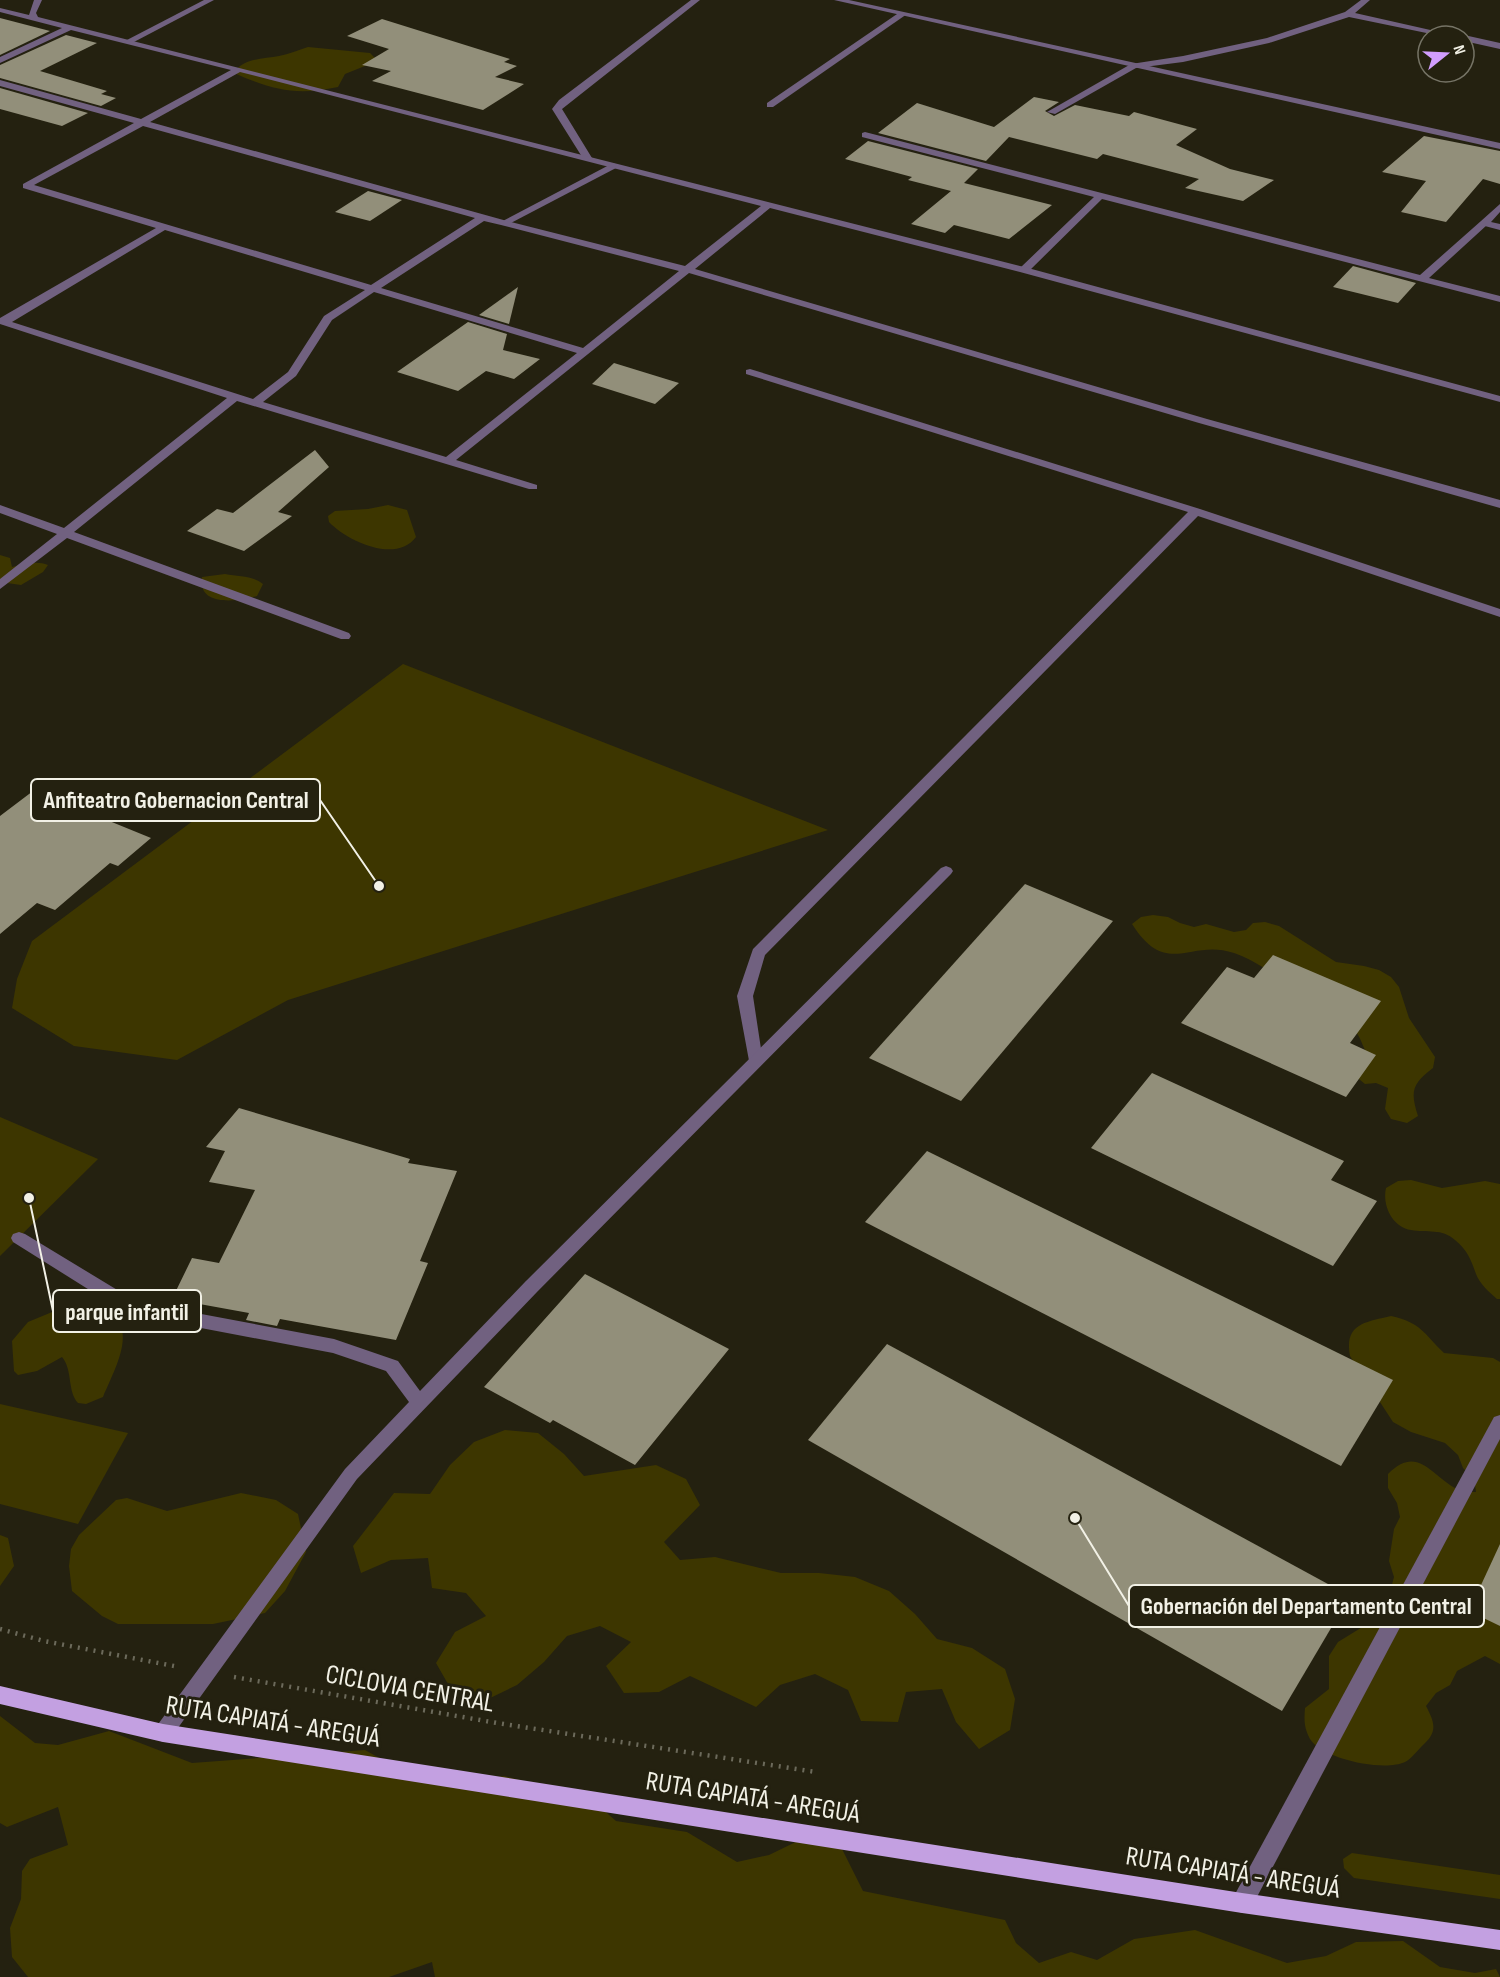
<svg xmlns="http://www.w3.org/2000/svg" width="1500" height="1977" font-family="'Sofia Sans Condensed',sans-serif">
<rect width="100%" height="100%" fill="#242110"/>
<g fill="#3d3600">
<path d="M308,47L370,53L375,58L370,64L345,74L338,87C296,96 272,90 234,73C242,58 263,59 279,56C289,54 298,50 308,47Z"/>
<path d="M388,505L407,510L416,537C396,564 347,541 329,522L328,516L335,511L368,509Z"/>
<path d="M0,555L10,558L12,567C24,564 37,560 48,565L43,572L21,585L0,582Z"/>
<path d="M225,574C239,577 252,575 263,584L257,596C240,601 197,608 202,577Z"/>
<polygon points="403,664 828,830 288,1000 177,1060 74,1046 12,1008 17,979 32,941"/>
<path d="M1153,915L1168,917L1180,923L1194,927L1206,924L1234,932L1246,930L1253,923L1265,922L1279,926L1336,962L1364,966L1379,970L1391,977L1399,987L1409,1018L1435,1057L1433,1068C1412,1084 1410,1091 1418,1116L1407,1123L1391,1119L1385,1109L1388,1088L1376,1083L1365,1084L1354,1075L1365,1050C1362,1044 1359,1034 1354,1030C1345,1021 1330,1014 1320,1007C1293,989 1263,963 1234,953C1190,938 1167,979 1132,924L1141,917Z"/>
<polygon points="0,1117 98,1159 0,1256"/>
<path d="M1411,1180L1442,1188L1485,1181L1500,1184V1299H1497C1489,1292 1480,1284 1476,1274C1471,1260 1468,1251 1455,1240C1442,1228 1427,1233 1411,1230C1392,1227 1382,1205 1386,1188L1398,1181Z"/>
<path d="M85,1303C145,1315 120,1358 103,1397L86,1404L78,1403C67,1391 73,1370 62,1357L37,1371L18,1375L14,1371L12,1341L28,1322L69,1305Z"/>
<path d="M1391,1316C1422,1323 1423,1333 1444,1353L1493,1358L1500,1362V1561L1476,1595L1481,1611L1500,1626V1664L1485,1656L1457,1671L1450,1685L1436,1693L1426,1706C1435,1723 1438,1732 1422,1746C1417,1751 1411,1759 1405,1762C1384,1772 1322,1759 1310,1739C1304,1728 1304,1720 1305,1708L1329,1689V1656L1338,1642L1364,1626L1369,1611L1377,1601L1390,1592L1394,1577L1389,1561L1394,1529L1400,1517L1397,1503L1388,1488V1474C1418,1444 1431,1476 1457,1489C1462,1492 1470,1492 1476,1492L1474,1479L1463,1468L1458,1455L1445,1443L1411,1432L1393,1422L1350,1356C1344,1324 1365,1322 1391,1316Z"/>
<polygon points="0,1404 128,1433 78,1524 0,1504"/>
<polygon points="505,1430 538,1433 564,1454 584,1476 656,1465 686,1479 700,1505 664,1542 680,1560 715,1557 781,1573 819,1573 855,1577 889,1591 915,1614 937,1639 972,1648 1005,1669 1015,1699 1010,1730 979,1749 956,1722 942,1689 906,1692 898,1722 861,1721 848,1690 815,1674 780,1685 756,1707 690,1676 659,1692 624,1693 606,1666 631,1642 600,1626 567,1636 544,1662 517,1685 486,1700 452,1691 436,1663 455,1632 486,1616 466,1593 432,1588 428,1558 391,1560 361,1573 353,1546 394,1493 430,1494 450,1465 474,1442"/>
<polygon points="241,1493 276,1500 298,1514 306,1552 285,1591 265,1613 213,1624 118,1624 102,1616 72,1591 69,1566 71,1549 79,1535 116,1500 127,1498 167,1511"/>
<polygon points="0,1535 8,1538 14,1566 0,1586"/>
<polygon points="0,1716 35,1743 58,1745 109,1731 192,1763 365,1750 415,1778 442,1786 504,1776 590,1798 616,1821 687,1832 737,1862 769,1855 806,1837 839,1843 863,1891 1005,1920 1016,1943 1039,1963 1071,1952 1097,1960 1134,1939 1195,1930 1287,1963 1326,1956 1356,1942 1403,1941 1440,1967 1475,1973 1496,1969 1500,1977 435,1977 432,1962 389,1977 28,1977 12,1957 10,1928 21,1899 22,1871 30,1859 68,1845 58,1807 7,1827 0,1823"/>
<polygon points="1352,1853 1500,1875 1500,1899 1354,1878 1344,1868 1343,1859"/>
</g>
<g fill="#928f7a">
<polygon points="0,18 50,31 0,55"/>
<polygon points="382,19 510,59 504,62 517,66 495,77 524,84 483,110 372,81 391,71 362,65 389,49 347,36"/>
<polygon points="66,35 97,43 40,71 107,91 101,94 116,98 101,106 0,78 0,65"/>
<polygon points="0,88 88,113 62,126 0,109"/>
<polygon points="1034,97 1059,102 1045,111 1054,116 1075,105 1129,116 1134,112 1197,129 1176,145 1230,169 1274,180 1243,201 1185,188 1199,179 1103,154 1097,159 1009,137 986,161 878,133 917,103 994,127"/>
<polygon points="1424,136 1500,151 1500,184 1483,179 1446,222 1401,212 1426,181 1382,172"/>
<polygon points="868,141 978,169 964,183 1052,205 1009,239 954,225 945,233 911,224 951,191 908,180 912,177 845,159"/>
<polygon points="368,191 402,200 370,221 335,212"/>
<polygon points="1353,266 1416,283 1398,303 1333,287"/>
<polygon points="518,287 509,324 479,315"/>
<polygon points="468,322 507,334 503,350 540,359 514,379 486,371 458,391 397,372"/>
<polygon points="614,363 679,383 655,404 592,384"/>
<polygon points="315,450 329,467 278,512 292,516 244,551 187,531 217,509 233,513"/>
<polygon points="37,788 78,805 75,807 151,838 118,866 110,863 55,910 37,903 0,934 0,816"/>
<polygon points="1025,884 1113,921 961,1101 869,1058"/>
<polygon points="1273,955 1381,1001 1350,1043 1376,1055 1346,1097 1181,1023 1227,967 1254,978"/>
<polygon points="1152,1073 1344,1161 1331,1180 1377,1201 1333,1266 1091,1148"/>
<polygon points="239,1108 410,1159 408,1163 457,1171 420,1261 428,1263 396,1340 280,1319 277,1326 246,1320 249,1313 172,1299 192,1258 219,1263 255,1190 209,1182 225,1151 206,1147"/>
<polygon points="927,1151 1393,1380 1341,1466 865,1222"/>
<polygon points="585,1274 729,1349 635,1465 553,1420 550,1423 484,1387"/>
<polygon points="887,1344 1350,1596 1282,1711 808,1440"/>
<polygon points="1500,1544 1500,1626 1469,1611"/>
</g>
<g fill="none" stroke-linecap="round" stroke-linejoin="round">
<g stroke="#6c6a5b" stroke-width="4.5" stroke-dasharray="2 6" stroke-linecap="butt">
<polyline points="0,1629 44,1641 179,1667"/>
<polyline points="234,1677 497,1723 816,1772"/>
</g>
<g fill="#716180" fill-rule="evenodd">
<polygon points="204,0 214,0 132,43 125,41"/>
<polygon points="691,0 700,0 562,109 592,158 584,160 552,109 559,100"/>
<polygon points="1361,0 1370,0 1355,13 1457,36 1441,36 1349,17 1269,43 1183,62 1136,68 1055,114 1047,112 1131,64 1183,56 1267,38 1345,12"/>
<polygon points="900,12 907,14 773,107 767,107 767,103"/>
<polygon points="1464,35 1500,43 1500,49 1464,41 1464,36 1462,36"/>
<polygon points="865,132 1420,275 1481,221 1487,221 1487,225 1429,278 1500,296 1500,302 1102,199 1028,272 1020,272 1020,268 1094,197 862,137 862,133"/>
<polygon points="613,163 618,166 616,168 507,225 499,223"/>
<polygon points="750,369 1200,509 1500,609 1500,617 1198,516 765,955 753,996 763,1062 760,1066 750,1066 737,996 753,949 1188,512 746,374 746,370"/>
</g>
<g fill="#716180" fill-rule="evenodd">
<path d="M34,0H42L36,13L38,17L1028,268L1500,396V402L1020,272L770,208L695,269L1207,419L1500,500V508L1199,423L689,273L456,460L537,485V489H529L237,401L74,532L349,633L351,636L349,639H341L67,538L0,589V579L57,534L0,513V505L64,528L227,398L0,324V318L156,228L23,188V184L134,123L0,86V80L141,119L231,70L71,30L0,63V57L62,28L0,12V8L29,15ZM240,72L761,206L685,266L507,221L150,122ZM143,126L475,218L371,285L34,185ZM484,221L501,225L679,271L583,348L381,288ZM165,230L365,290L324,316L288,372L253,399L12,322ZM374,292L577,353L446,457L263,402L296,376L332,320Z"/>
<polygon points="834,0 849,0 1500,143 1500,149"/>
<polygon points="1500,204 1500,212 1491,222 1500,224 1500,230 1481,225 1481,221"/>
<polygon points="946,866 951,868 953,871 951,874 537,1292 357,1479 170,1739 163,1742 156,1739 153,1733 156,1727 345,1469 409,1402 386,1371 333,1353 180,1324 107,1301 13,1242 11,1238 13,1234 19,1232 25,1234 119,1291 180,1310 334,1339 398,1361 420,1391 525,1282 941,868"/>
<polygon points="1500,1415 1500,1439 1250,1910 1242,1913 1234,1910 1231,1903 1234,1896 1494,1417"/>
</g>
<polygon fill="#c3a0e1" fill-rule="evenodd" points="0,1686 163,1724 1242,1893 1500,1930 1500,1950 1242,1913 163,1742 0,1704"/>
</g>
<g text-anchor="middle" stroke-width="6" stroke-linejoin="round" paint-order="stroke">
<g font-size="27" fill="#f2f1e6" stroke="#242110">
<text transform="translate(410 1688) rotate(10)" y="9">CICLOVIA CENTRAL</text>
<text transform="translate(273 1721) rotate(9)" y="9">RUTA CAPIATÁ - AREGUÁ</text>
<text transform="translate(753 1797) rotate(9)" y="9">RUTA CAPIATÁ - AREGUÁ</text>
<text transform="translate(1233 1872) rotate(9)" y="9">RUTA CAPIATÁ - AREGUÁ</text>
</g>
</g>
<path fill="none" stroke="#f2f1e6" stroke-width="2" d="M379 886L320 800M29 1198L53 1311M1075 1518L1129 1606"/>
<g fill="#f2f1e6" stroke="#242110" stroke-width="2">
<circle cx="379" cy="886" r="6"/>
<circle cx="29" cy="1198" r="6"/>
<circle cx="1075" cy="1518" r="6"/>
</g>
<g fill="#242110" stroke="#f2f1e6" stroke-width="2">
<rect x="31" y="779" width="289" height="42" rx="6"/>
<rect x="53" y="1290" width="148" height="42" rx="6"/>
<rect x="1129" y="1585" width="355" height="42" rx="6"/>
</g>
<g font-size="24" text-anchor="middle" font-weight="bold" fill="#f2f1e6">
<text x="176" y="808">Anfiteatro Gobernacion Central</text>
<text x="127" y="1320">parque infantil</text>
<text x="1306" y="1614">Gobernación del Departamento Central</text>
</g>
<g transform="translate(1446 54) rotate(72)"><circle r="28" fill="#242110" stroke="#767466" stroke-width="1.5"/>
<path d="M0-4.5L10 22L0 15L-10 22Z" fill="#d19dfe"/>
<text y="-9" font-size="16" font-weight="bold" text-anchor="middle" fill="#f2f1e6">N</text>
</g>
</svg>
